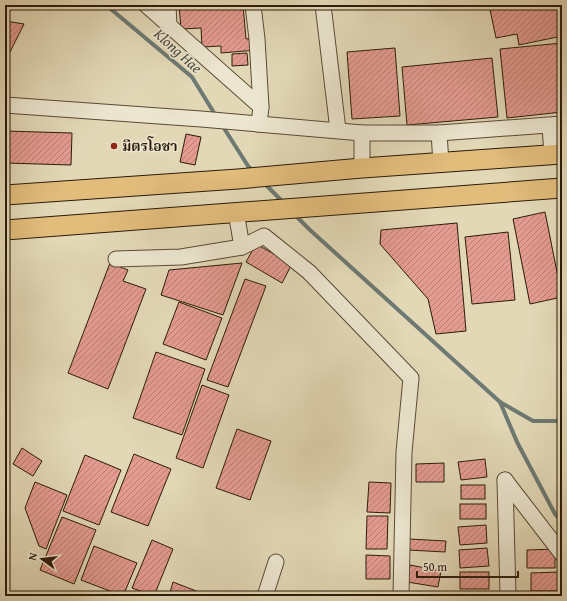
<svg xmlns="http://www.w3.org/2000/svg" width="567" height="601" font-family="'Gentium Book Plus','Noto Serif Thai',serif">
<defs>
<pattern id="building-hatch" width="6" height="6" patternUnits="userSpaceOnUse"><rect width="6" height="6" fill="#e49b90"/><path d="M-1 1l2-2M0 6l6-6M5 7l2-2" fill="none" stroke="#b97e74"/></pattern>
</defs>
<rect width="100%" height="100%" fill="#e2d8b6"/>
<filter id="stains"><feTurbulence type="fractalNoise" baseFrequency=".005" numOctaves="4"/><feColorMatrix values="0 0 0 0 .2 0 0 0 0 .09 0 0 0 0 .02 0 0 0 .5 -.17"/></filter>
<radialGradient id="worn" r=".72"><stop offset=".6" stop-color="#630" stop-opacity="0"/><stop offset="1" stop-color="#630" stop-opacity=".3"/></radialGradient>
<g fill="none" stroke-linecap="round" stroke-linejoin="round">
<g stroke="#6d7972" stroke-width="4">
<polyline points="106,5 192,77 216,116"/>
<polyline points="222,125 248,166 254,172"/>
<polyline points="264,183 283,202"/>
<polyline points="295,215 310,230 500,402 517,442 555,514 562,522"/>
<polyline points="500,402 533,421 562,421"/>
</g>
</g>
<g fill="url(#building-hatch)" stroke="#2c1b0a">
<polygon points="179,5 243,5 246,39 256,38 257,50 221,53 221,46 202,47 201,28 181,29"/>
<polygon points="489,5 562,5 562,36 519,45 517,34 496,38"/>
<polygon points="5,21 24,24 5,62"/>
<polygon points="562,43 562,112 507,118 500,49"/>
<polygon points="395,48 400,116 352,119 347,52"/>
<polygon points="247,53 248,65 232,66 232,54"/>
<polygon points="492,58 498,117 407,125 402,67"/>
<polygon points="5,131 72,133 71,165 5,163"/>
<polygon points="186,134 201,137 195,165 180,162"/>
<polygon points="545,212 562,297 530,304 513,219"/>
<polygon points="457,223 466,331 436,334 428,299 380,244 381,230"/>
<polygon points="508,232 515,300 472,304 465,237"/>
<polygon points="256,244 292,264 282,283 246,262"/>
<polygon points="110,263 128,270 123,281 146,289 108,389 68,373"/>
<polygon points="242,263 223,315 161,295 169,270"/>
<polygon points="245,279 266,286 228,387 207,380"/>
<polygon points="179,302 222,318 206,360 163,344"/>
<polygon points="156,352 205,369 182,435 133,418"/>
<polygon points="202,385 229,395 203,468 176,458"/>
<polygon points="237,429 271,441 250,500 216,488"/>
<polygon points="22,448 42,461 33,476 13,464"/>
<polygon points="134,454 171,469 148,526 111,512"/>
<polygon points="85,455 121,470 99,525 63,511"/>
<polygon points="485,459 487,477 461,480 458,462"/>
<polygon points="444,463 444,482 416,482 416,464"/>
<polygon points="35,482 67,495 46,549 39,546 25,508"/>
<polygon points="369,482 391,483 390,513 367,512"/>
<rect x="461" y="485" width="24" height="14"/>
<rect x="460" y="504" width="26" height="15"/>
<polygon points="367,516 388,516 387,549 366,549"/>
<polygon points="62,517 96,530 74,584 40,570"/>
<polygon points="486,525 487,543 460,545 458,527"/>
<polygon points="409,539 446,541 445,552 408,550"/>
<polygon points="152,540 173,549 154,596 132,588"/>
<polygon points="94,546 137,563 123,596 81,580"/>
<polygon points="487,548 489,566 460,568 459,550"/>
<polygon points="555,549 555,568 527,568 527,550"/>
<polygon points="366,555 390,556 390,579 366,579"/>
<polygon points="410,565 441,571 438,587 407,582"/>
<rect x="460" y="572" width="29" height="17"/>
<polygon points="559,572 559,591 531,591 531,573"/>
<polygon points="173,582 209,596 169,596"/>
<polygon points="491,593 491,596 461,596 461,594"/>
</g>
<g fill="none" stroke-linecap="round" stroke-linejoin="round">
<g stroke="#5a4a35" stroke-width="17">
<g id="minor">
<polyline points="146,5 261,107 259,124"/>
<polyline points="168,5 169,26"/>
<polyline points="253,5 257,39 261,107"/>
<polyline points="323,5 338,130"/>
<polyline points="5,105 201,119 362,133 439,133 562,124"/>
<polyline points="550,126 552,155"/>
<polyline points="362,133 362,168"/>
<polyline points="439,133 441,163"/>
<polyline points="236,212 242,247"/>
<polyline points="116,259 181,257 242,247 264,236 309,272 411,378 404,452 401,596"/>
<polyline points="505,480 508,596"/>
<polyline points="505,480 562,554"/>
<polyline points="265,596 276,562"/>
</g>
</g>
<g stroke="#2c1b0a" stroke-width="21">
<g id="major">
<polyline points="5,195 238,179 362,168 562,154"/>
<polyline points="5,230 562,188"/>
</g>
</g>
<use href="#minor" stroke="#ece6d0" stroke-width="15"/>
<use href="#major" stroke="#e1bc7b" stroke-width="19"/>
</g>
<circle fill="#8f2418" stroke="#ece6d0" stroke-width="1.5" cx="114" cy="146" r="4"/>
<g text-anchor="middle" stroke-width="3" stroke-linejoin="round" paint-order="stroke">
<g font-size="14" font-weight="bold" fill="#2c1b0a" stroke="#ece6d0" text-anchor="start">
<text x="122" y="151">มิตรโอชา</text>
</g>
<g font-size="15" font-style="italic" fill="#4c4a3e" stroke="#ece6d0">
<text transform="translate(178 51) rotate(42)" y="5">Klong Hae</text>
</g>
</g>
<rect width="567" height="601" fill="none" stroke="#e2d8b6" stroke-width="20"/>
<rect x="6" y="6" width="555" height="589" fill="none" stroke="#2c1b0a" stroke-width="2"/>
<rect x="10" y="10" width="547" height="581" fill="none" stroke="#2c1b0a"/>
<g transform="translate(42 559) rotate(285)" stroke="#ece6d0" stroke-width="3" paint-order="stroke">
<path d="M0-3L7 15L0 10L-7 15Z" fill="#2c1b0a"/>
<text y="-6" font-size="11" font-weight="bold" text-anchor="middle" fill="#2c1b0a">N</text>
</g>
<path d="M417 571v6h101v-6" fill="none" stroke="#2c1b0a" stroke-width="2"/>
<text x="423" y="571" font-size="12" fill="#2c1b0a" stroke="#ece6d0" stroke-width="3" paint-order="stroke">50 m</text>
<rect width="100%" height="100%" filter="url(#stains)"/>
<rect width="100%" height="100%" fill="url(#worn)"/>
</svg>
